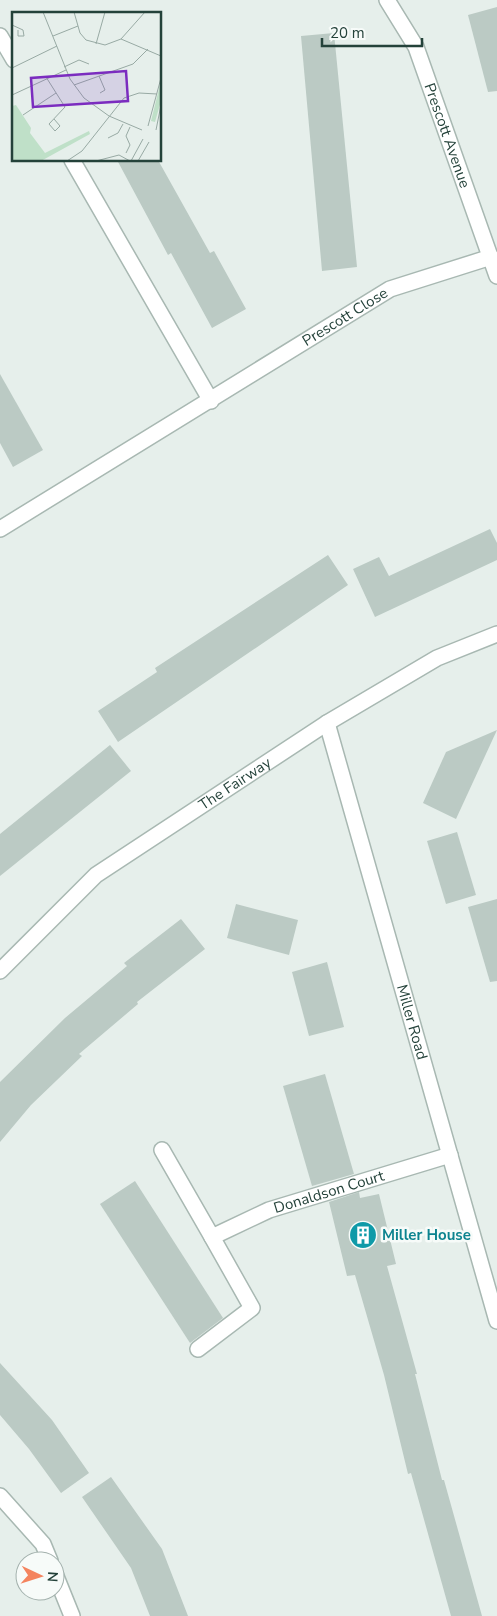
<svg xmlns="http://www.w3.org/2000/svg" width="497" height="1616" font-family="'Nunito Sans',sans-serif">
<rect width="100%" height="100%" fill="#e6efeb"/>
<g fill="#bbcac4">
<polygon points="497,7 497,91 488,92 468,15"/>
<polygon points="334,33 357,267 322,271 301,36"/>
<polygon points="117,160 158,160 210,253 214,251 246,309 212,328 171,253 168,255"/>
<polygon points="0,374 43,450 13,467 0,443"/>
<polygon points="490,529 497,543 497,560 375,617 353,569 379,557 389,576"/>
<polygon points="328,555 348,585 118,742 98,711 157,672 155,668"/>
<polygon points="497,730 456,819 423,803 446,752"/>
<polygon points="110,745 131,771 0,876 0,834"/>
<polygon points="457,832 476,895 446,904 427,841"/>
<polygon points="497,899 497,981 490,982 468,907"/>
<polygon points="236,904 298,920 289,955 227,938"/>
<polygon points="181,919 205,949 137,1002 138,1004 79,1054 82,1056 31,1105 0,1142 0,1082 65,1018 127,966 124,963"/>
<polygon points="327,962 344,1027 309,1036 292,972"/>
<polygon points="325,1074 354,1174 312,1186 283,1086"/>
<polygon points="135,1181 223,1318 190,1343 100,1204"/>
<polygon points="359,1192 360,1198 379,1194 396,1264 387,1266 417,1374 415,1374 442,1480 444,1480 482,1616 451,1616 411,1473 408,1474 384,1375 355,1275 347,1276 329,1202"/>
<polygon points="0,1363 52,1420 89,1473 61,1493 29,1449 0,1415"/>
<polygon points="111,1477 162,1549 188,1616 150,1616 131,1568 82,1497"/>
</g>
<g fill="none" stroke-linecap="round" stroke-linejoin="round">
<g stroke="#a8b8b2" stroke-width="18">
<g id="street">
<path id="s1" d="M387,0L416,47L497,276"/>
<polyline points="0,36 14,60"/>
<polyline points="72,160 211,401"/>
<path id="s2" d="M0,529L390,289L491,257"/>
<path id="s3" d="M327,723L497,1321"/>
<path id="s4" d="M0,971L96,875L327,723L437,658L497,634"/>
<path id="s5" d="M162,1150L212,1237L269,1210L450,1155"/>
<polyline points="198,1349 252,1308 212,1237"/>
<polyline points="0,1496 43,1544 50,1561"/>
<polyline points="55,1574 72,1616"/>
</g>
</g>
<use href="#street" stroke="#fff" stroke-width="15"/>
</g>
<defs>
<g id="building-disc" transform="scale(1.4375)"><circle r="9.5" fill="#0f9aa8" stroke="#f7fbf9"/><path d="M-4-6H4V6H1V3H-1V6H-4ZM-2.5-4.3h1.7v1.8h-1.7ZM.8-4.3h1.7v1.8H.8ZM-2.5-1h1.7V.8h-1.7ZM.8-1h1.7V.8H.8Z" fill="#fff"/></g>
</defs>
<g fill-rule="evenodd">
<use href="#building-disc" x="363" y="1235"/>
</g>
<g text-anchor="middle" stroke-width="5" stroke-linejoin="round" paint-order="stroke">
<g font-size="15" fill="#24423a" stroke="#f7fbf9">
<text dy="5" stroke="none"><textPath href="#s1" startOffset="149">Prescott Avenue</textPath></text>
<text dy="5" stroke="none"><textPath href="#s2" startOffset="405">Prescott Close</textPath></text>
<text dy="5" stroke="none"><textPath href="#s4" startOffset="302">The Fairway</textPath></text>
<text dy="5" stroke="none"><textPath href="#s3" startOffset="311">Miller Road</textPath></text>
<text dy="5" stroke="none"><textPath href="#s5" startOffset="226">Donaldson Court</textPath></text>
</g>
<g font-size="15" font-weight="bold" fill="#0d838f" stroke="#f7fbf9" text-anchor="start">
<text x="382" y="1240">Miller House</text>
</g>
</g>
<g transform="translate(12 12)">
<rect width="149" height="149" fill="#e6efeb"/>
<path d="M149,69V89L143,110L139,109ZM4,93L19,116L18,121L33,141L77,119L78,122L29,149H0V94Z" fill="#bfe0c8"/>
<path fill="none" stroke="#98aaa4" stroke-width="1" d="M31,0L58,67L72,86L97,104L130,118M62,0L68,21L74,28L93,33L109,27L133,0M0,13L11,18L12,24H6V18M41,24L66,14M109,27L149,44M84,32L93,0M52,55L67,48L77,52M0,56L45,34M87,64L93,78L88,81M34,65L53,95L37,112L43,119L48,114L42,107M62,73L121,52L136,37M0,83L54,58M11,103L44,81M136,114L149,66M144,118L149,93M96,126L106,121L111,112M114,141L118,133L114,124L118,115M55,149L70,139L112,86L127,81L145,82M84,149L107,143L118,149M119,149L131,127M126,149L137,130"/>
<path fill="#7b2cbf" fill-opacity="0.15" stroke="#7b2cbf" stroke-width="2.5" d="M114,59L116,89L21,95L19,66Z"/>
<rect width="149" height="149" fill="none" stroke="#24423a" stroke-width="2.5"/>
</g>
<g transform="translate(40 1576) rotate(94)"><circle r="24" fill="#f7fbf9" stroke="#a3b1ad"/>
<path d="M0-4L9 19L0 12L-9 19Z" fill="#f4845f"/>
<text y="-8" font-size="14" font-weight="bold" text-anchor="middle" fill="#24423a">N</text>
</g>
<path d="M322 38v8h100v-8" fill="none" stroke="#24423a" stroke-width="2.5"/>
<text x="330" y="38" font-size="15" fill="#24423a" stroke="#f7fbf9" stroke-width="4" paint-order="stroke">20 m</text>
</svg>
